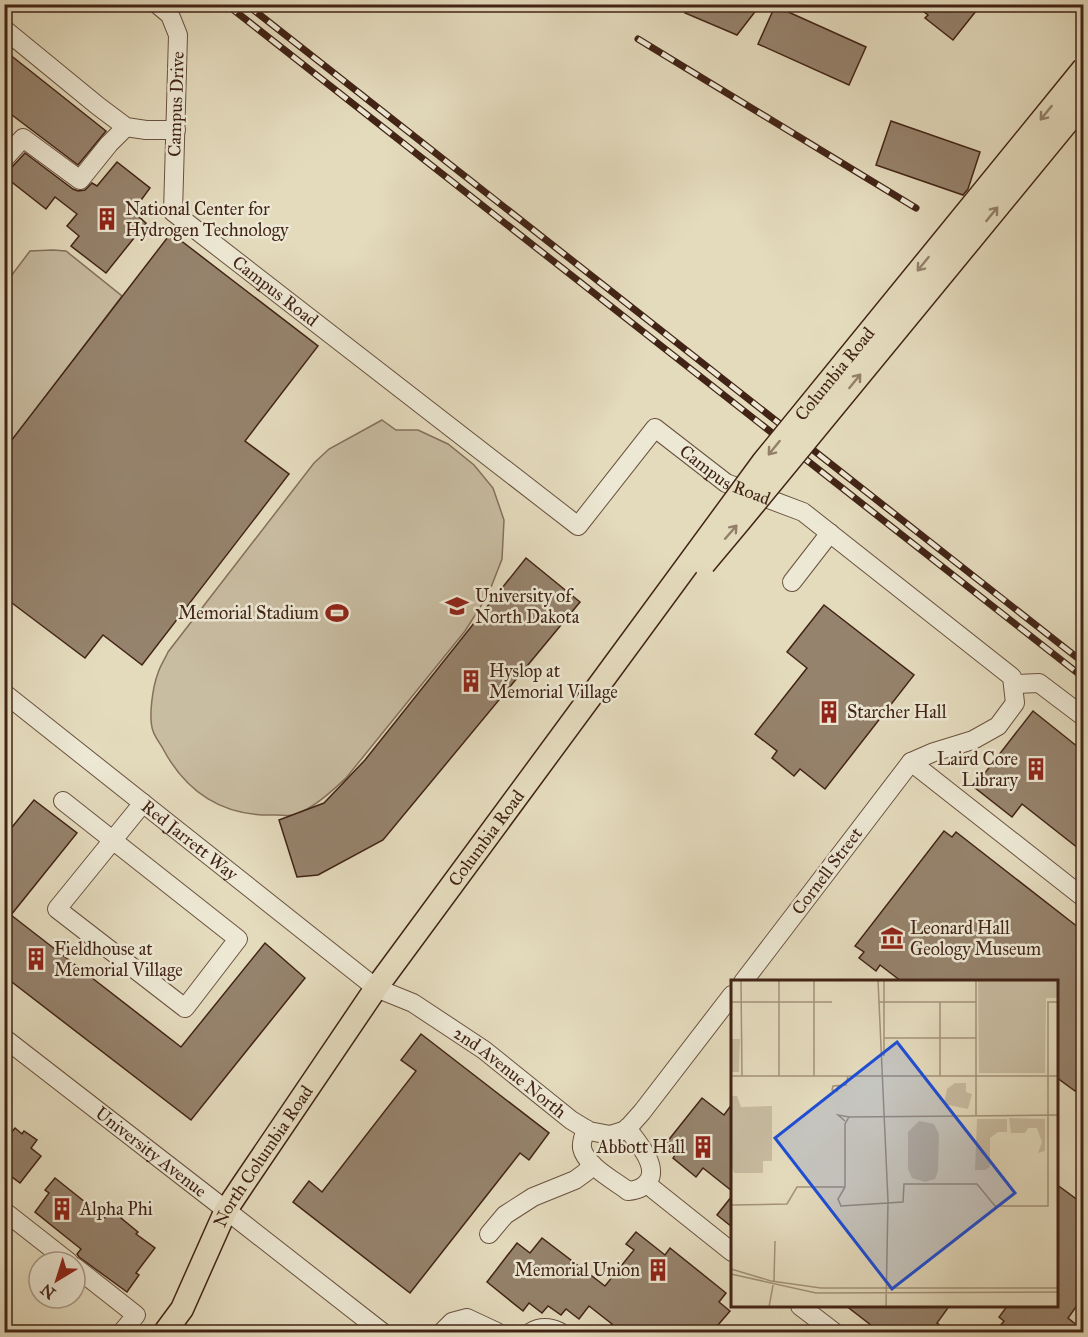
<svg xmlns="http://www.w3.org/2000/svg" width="1088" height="1337" font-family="'IM FELL Great Primer',serif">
<rect width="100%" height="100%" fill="#e4dbbd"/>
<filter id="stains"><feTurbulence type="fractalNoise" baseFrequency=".00333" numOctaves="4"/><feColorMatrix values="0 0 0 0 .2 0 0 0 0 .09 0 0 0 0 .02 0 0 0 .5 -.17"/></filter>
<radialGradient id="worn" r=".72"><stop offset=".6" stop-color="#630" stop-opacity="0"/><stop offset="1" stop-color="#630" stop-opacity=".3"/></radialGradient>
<g fill="#c8bca1" stroke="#85705c" stroke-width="1.5">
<polygon points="53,250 66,251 122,296 5,450 5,284 30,251"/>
<path d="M382,420L396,430H418L448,444L474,465L493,488L504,520L502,559L488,595L465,631L346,778C332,791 313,809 294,815C289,816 282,815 276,815C224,817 186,793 162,747C159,742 155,737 153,731C148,717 153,686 158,673C160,666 165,659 168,652L314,463L329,449Z"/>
</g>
<g fill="#96836d" stroke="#422416" stroke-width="1.5">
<polygon points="692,4 761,4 737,35 685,13"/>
<polygon points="914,4 968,4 976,11 953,40 925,18 928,15"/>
<polygon points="775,6 866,47 849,85 758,44"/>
<polygon points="4,50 106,131 78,165 4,109"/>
<polygon points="891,121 980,152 968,189 963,195 876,165"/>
<polygon points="25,153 73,189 78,191 85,190 92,183 97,186 117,162 150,188 136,207 141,211 138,216 146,223 106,273 71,246 79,236 67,226 77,214 55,197 46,209 4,176 5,170 12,167"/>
<polygon points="171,233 318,346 245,441 289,474 142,665 103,635 85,658 4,597 4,450"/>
<polygon points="526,558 580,602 383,840 318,875 297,877 279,820 324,803 365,760"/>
<polygon points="824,605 914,675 825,789 800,769 794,776 772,758 777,751 755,734 807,668 787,652"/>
<polygon points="1033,711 1083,751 1083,852 1022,804 1012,817 974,787"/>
<polygon points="34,800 77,833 11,915 181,1047 265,943 305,978 191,1120 4,976 4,837"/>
<polygon points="944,831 952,837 956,832 1083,931 1083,1080 1075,1091 1056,1077 1056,981 901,981 880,965 876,971 859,958 864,952 855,946"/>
<polygon points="421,1034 549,1133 529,1160 520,1153 410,1293 293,1202 309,1181 322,1192 416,1071 401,1060"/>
<polygon points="702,1098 724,1115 732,1104 732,1191 703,1168 696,1177 673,1158 678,1151 667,1142"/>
<polygon points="15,1128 22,1134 24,1131 37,1140 31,1148 41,1156 20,1183 4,1171 4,1141"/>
<polygon points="55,1178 105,1218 113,1207 123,1215 121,1218 138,1232 136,1234 155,1248 136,1273 139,1275 127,1292 79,1257 77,1254 81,1249 35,1212 49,1193 45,1190"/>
<polygon points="1056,1184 1083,1204 1083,1297 1068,1318 1083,1330 1083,1332 995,1332 1004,1321 999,1317 1008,1305 1056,1305"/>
<polygon points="732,1196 732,1227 717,1215"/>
<polygon points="636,1232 665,1255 670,1248 726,1293 719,1302 730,1311 712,1332 605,1332 612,1324 589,1306 579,1319 566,1309 561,1315 548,1306 542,1313 529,1303 523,1311 487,1282 517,1243 530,1253 542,1238 605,1286 634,1250 626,1244"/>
<polygon points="845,1305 950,1305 937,1323 949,1332 880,1332"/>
</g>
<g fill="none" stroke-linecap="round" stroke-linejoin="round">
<g stroke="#6a5240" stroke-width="20">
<g id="minor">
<path id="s1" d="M157,4L170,15L178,35L173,212L578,526L655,428L726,483L803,512L1012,677L1015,703L998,726L973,740L934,752L911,762L743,982"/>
<polyline points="4,29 98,106 126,127 146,130 176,130"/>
<polyline points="4,159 23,138 80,180 109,144 126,127"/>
<polyline points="792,582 830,533"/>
<polyline points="1013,684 1039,683 1084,717"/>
<path id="s2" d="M4,693L376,988L413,1003L484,1050L571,1120L589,1131L610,1135L626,1130L642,1112L732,995"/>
<polyline points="911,762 1084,898"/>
<polyline points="63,801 238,939 185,1008 57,909 143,803"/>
<path id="s3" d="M4,1038L226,1210L382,1332"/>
<path d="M586,1129C584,1136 581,1141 582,1148C585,1165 615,1181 628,1191C637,1190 644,1188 649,1180C658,1164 636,1141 627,1128"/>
<polyline points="653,1189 732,1252"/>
<polyline points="4,1211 69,1262"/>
<polyline points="489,1234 505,1215 533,1197 575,1180 586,1172 592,1164"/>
<polyline points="75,1267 136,1315 122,1332"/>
<polyline points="800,1306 834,1332"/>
<polyline points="442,1332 452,1322 467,1318 497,1332"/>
<path d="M531,1332C541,1326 550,1327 560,1332"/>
</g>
</g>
<g stroke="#422416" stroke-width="25">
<g id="major">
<path id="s4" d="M165,1332L182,1309L226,1210L244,1183L376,988L597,688"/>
</g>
</g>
<use href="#minor" stroke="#ede8d4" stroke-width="18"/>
<use href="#major" stroke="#e4dbbd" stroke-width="22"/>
<g stroke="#422416" stroke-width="7">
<g id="rail">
<polyline points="226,4 1084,678"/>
<polyline points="246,4 1084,663"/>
<polyline points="638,39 916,208"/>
</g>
</g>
<use href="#rail" stroke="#ede8d4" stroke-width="4.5" stroke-dasharray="14" stroke-linecap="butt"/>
<g stroke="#422416" stroke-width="25" stroke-linecap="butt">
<g id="major-bridge">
<polyline points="704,564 740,521 1084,102"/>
<path id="s5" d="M597,688L763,462L1084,68"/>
</g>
</g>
<use href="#major-bridge" stroke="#e4dbbd" stroke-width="22"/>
</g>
<defs><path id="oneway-shaft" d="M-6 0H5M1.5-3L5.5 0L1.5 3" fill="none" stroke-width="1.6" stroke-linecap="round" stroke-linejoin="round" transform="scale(1.5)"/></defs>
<g stroke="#93806a">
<use href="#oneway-shaft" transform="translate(1046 113) rotate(129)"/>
<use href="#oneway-shaft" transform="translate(992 214) rotate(-51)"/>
<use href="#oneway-shaft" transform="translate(923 264) rotate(129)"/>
<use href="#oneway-shaft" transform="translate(855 381) rotate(-51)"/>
<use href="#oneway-shaft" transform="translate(774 448) rotate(129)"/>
<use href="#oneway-shaft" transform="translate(731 532) rotate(-49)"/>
</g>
<defs>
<g id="building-bare" transform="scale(1.8)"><path d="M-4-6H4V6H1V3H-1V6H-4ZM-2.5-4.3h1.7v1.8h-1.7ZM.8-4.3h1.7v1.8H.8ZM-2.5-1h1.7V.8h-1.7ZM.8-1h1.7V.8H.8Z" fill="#8f2418" stroke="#ede8d4" stroke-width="2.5" paint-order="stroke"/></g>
<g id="university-bare" transform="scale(1.8)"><path d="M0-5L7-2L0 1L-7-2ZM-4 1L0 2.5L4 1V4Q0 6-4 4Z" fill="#8f2418" stroke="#ede8d4" stroke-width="2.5" paint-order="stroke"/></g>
<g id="stadium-bare" transform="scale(1.8)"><path d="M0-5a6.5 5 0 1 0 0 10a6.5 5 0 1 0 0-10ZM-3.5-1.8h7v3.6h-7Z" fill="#8f2418" stroke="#ede8d4" stroke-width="2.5" paint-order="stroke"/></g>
<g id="museum-bare" transform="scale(1.8)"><path d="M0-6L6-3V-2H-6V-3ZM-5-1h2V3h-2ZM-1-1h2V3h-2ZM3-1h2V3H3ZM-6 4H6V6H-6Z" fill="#8f2418" stroke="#ede8d4" stroke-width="2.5" paint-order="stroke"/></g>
</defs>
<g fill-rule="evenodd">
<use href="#building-bare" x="107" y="219"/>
<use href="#university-bare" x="457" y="606"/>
<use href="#stadium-bare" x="337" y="613"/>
<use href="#building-bare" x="471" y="681"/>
<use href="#building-bare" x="829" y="712"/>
<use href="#building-bare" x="1036" y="769"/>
<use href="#museum-bare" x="892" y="938"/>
<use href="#building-bare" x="36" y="959"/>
<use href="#building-bare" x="703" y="1147"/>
<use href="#building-bare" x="62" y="1209"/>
<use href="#building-bare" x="658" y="1270"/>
</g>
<g text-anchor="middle" stroke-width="5" stroke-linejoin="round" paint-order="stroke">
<g font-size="18" fill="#422416" stroke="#ede8d4">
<text transform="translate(176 104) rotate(-88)" y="6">Campus Drive</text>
<text dy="6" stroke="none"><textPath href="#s1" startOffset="345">Campus Road</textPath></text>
<text dy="6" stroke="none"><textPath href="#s5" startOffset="394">Columbia Road</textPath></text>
<text dy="6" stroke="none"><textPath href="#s1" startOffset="938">Campus Road</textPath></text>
<text dy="6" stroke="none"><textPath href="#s4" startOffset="591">Columbia Road</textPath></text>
<text dy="6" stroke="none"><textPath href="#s2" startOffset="237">Red Jarrett Way</textPath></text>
<text transform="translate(827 871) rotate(-53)" y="6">Cornell Street</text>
<text dy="6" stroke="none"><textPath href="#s2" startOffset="634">2nd Avenue North</textPath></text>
<text dy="6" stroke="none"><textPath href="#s3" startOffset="186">University Avenue</textPath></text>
<text dy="6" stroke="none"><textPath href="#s4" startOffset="202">North Columbia Road</textPath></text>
</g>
<g font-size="18" fill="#422416" stroke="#ede8d4" text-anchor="start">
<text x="125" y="215">National Center for<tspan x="125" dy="21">Hydrogen Technology</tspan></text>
<text x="475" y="602">University of<tspan x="475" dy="21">North Dakota</tspan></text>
<text x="319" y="619" text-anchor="end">Memorial Stadium</text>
<text x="489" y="677">Hyslop at<tspan x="489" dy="21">Memorial Village</tspan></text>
<text x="847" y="718">Starcher Hall</text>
<text x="1018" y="765" text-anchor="end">Laird Core<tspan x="1018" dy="21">Library</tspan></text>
<text x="910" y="934">Leonard Hall<tspan x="910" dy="21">Geology Museum</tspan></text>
<text x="54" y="955">Fieldhouse at<tspan x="54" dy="21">Memorial Village</tspan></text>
<text x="685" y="1153" text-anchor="end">Abbott Hall</text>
<text x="80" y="1215">Alpha Phi</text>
<text x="640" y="1276" text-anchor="end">Memorial Union</text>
</g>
</g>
<g transform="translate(731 980)">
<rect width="327" height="327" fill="#e4dbbd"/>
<path d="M247,0H327V18H315L314,93H248ZM0,59H9L8,92H0ZM224,103H235V112L241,114L237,129L213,124L216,109ZM1,116H6L10,127L41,126V181H32V193H3L0,184ZM278,138L314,139V171L307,173L311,162L306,148H297L294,153H280ZM246,139H276V152H267L259,158V187L254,190H244ZM188,141L203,144L208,154L207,191L204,199L194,202L181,198L177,189V152Z" fill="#c8bca1"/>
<path fill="none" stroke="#a3927a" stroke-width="1.5" d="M10,0L11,96M48,0V96M83,0V96M147,0L157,221L155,327M153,0V76M0,22H101M148,22H245M153,58H245M0,96H327M209,96V22M107,106L106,111L101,110L102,106L115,105L117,96M245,135V0M114,141L107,135L118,137M114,207L107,219L110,226L172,222L173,204H246L264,226H317V22H327M114,207V144L118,137L327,135M0,225L56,224L66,207H113M0,289L40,301L90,308H327M0,294L85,313L327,312M38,327L43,300L44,261"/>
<path fill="#1d4ed8" fill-opacity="0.15" stroke="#1d4ed8" stroke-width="3" d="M166,62L284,213L161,309L44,158Z"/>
<rect width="327" height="327" fill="none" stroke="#422416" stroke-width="3"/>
</g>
<rect width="1088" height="1337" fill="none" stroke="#e4dbbd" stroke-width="24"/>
<rect x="6" y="6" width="1076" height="1325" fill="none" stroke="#422416" stroke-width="3"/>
<rect x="12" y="12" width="1064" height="1313" fill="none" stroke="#422416" stroke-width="1.5"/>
<g transform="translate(57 1280) rotate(218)"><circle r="28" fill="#ede8d4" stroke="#a99a88" stroke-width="1.5"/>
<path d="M0-4.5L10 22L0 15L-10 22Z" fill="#8f2418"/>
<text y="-9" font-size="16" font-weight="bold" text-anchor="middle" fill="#422416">N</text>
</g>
<rect width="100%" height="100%" filter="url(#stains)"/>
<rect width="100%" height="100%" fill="url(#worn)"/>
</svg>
